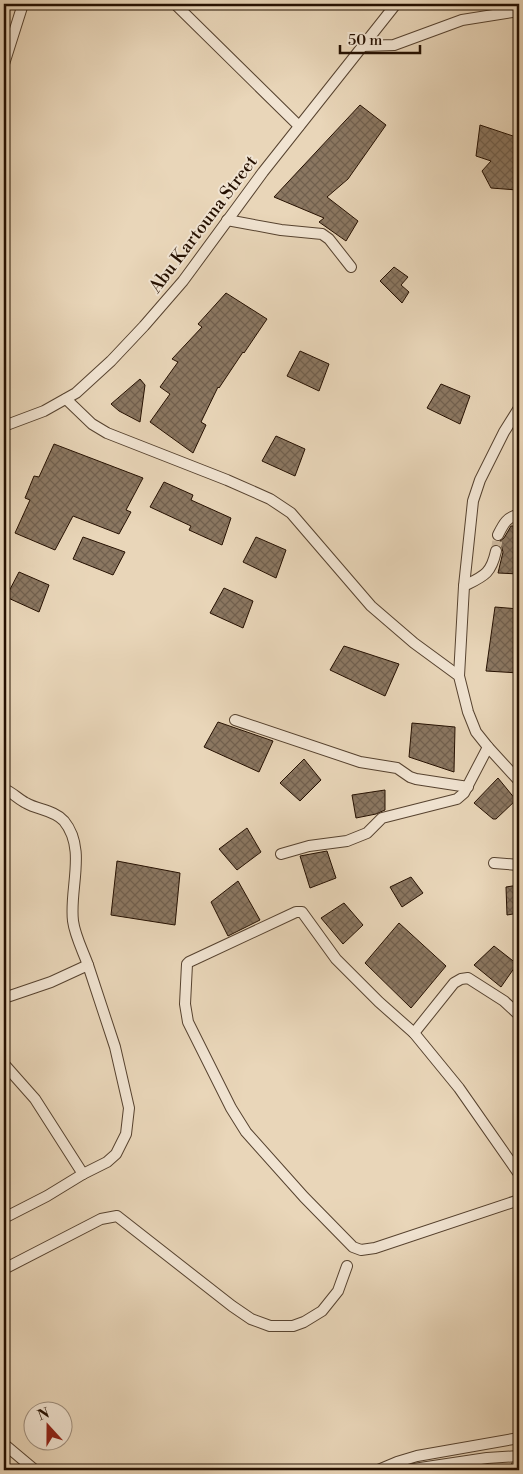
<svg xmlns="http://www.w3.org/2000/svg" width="523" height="1474" font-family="'Libre Bodoni',serif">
<defs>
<pattern id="building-cross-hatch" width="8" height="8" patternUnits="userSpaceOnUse" patternTransform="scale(1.25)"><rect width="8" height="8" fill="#8b7761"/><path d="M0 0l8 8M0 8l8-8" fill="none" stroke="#71604e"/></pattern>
</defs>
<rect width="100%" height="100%" fill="#e9d6b9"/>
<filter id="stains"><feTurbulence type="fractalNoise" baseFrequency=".004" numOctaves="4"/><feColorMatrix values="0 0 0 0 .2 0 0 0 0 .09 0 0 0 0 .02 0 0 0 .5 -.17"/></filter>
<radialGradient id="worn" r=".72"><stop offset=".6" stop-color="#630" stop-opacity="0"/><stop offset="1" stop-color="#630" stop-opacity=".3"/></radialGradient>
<g fill="url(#building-cross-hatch)" stroke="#251001">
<polygon points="360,105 386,125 348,179 327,197 358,221 346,241 319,222 324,218 274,197"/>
<polygon points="480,125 519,138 519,174 517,190 491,188 482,171 491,161 476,156"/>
<polygon points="394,267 408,277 401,285 409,292 402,303 380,281"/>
<polygon points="226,293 267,319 244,353 243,352 219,388 218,387 201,422 206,425 193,453 150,422 170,394 160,387 178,362 172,359 202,327 198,324"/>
<polygon points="300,351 329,364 319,391 287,376"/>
<polygon points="140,379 145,385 140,422 119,411 111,404"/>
<polygon points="441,384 470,396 460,424 427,408"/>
<polygon points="276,436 305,449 295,476 262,461"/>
<polygon points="54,444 143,478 126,510 131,512 119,534 73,516 55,550 15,533 30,500 25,498 34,476 39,477"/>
<polygon points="164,482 193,495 191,500 231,518 222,545 189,530 191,526 150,507"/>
<polygon points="511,526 519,526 519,574 498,573 503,552 500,541 504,538"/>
<polygon points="83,537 125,552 113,575 73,559"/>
<polygon points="256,537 286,550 276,578 243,562"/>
<polygon points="19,572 49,585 39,612 6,597"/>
<polygon points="224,588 253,601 243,628 210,613"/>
<polygon points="495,607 519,609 519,673 486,671"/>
<polygon points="344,646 399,664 385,696 330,670"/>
<polygon points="218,722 273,741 259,772 204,747"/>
<polygon points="412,723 455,727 454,772 409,757"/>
<polygon points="304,759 321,780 300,801 280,783"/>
<polygon points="498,778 516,800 496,819 493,819 474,803"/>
<polygon points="385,790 385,810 376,814 356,818 352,795"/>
<polygon points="247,828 261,852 237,870 219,849"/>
<polygon points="327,851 336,878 310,888 300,856"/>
<polygon points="117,861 180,873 175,925 111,915"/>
<polygon points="411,877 423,893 402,907 390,887"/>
<polygon points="238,881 260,920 228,936 211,902"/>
<polygon points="519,885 519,913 507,915 506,887"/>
<polygon points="344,903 363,925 343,944 321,918"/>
<polygon points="399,923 446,966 411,1008 365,963"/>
<polygon points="494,946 517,964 501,987 474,965"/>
</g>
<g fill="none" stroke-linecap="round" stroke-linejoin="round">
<polyline stroke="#ccb89d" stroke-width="10" stroke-dasharray="10 5" stroke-linecap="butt" points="496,551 498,535"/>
<g stroke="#56422f" stroke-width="12">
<g id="minor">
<polyline points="175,4 299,126"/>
<polyline points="362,46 394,45 462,20 519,11"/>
<polyline points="4,64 23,4"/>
<polyline points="227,220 281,230 322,234 329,239 351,267"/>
<polyline points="66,399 92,424 107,433 227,480 270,499 291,513 371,606 414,643 459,676 468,712 476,732 488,747 519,781"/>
<polyline points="4,426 44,411 76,393 111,361 144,326 183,281 263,172 396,4"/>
<path d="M498,535C503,525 507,516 519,515"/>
<path d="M464,586C484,576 491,574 496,551"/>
<polyline points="459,676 464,586 473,501 480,480 504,432 519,408"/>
<polyline points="235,720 360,762 397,768 410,777 416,779 468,787"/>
<path d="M4,789C12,792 18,799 26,803C38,810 54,810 64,821C87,849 69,889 73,921C75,936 83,951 88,965"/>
<polyline points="281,854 309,846 347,841 367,833 382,818 457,799 464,793 488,747"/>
<polyline points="494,863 519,865"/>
<polyline points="4,998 51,982 88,965 115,1047 129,1108 126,1134 116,1154 107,1162 83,1174"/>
<polyline points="414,1033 454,983 461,979 468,978 504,1001 519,1015"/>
<polyline points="4,1064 35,1099 83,1174 47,1196 4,1218"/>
<polyline points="519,1174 459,1088 414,1033 379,1002 336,959 302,912 296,912 189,962 187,964 185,1004 188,1022 231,1108 246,1132 304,1197 353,1247 361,1250 375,1248 519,1200"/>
<polyline points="4,1269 101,1219 117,1216 232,1306 251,1319 270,1326 293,1326 304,1322 322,1311 338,1291 347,1266"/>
<polyline points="4,1444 35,1470"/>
<polyline points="378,1470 397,1462 417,1456 519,1438"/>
<polyline points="407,1470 487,1458 519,1456"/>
<polyline points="515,1470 519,1460"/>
</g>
</g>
<use href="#minor" stroke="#f1e4d2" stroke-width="10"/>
</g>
<g text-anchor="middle" stroke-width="4" stroke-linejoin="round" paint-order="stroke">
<g font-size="18" fill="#251001" stroke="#f1e4d2">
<text transform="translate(203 224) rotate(-53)" y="6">Abu Kartouna Street</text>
</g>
</g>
<rect width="523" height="1474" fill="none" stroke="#e9d6b9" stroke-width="20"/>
<rect x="5" y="5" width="513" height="1464" fill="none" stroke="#251001" stroke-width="2.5"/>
<rect x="10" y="10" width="503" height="1454" fill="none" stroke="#251001"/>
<g transform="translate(48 1426) rotate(339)"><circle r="24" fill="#f1e4d2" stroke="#9f8f7e"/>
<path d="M0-4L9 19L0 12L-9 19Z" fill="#8f2418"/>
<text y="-8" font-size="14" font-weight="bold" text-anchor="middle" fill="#251001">N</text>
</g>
<path d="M340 45v8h80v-8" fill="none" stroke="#251001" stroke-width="2.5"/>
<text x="348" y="45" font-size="15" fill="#251001" stroke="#f1e4d2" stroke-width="4" paint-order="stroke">50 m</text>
<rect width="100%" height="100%" filter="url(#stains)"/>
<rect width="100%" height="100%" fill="url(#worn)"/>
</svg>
